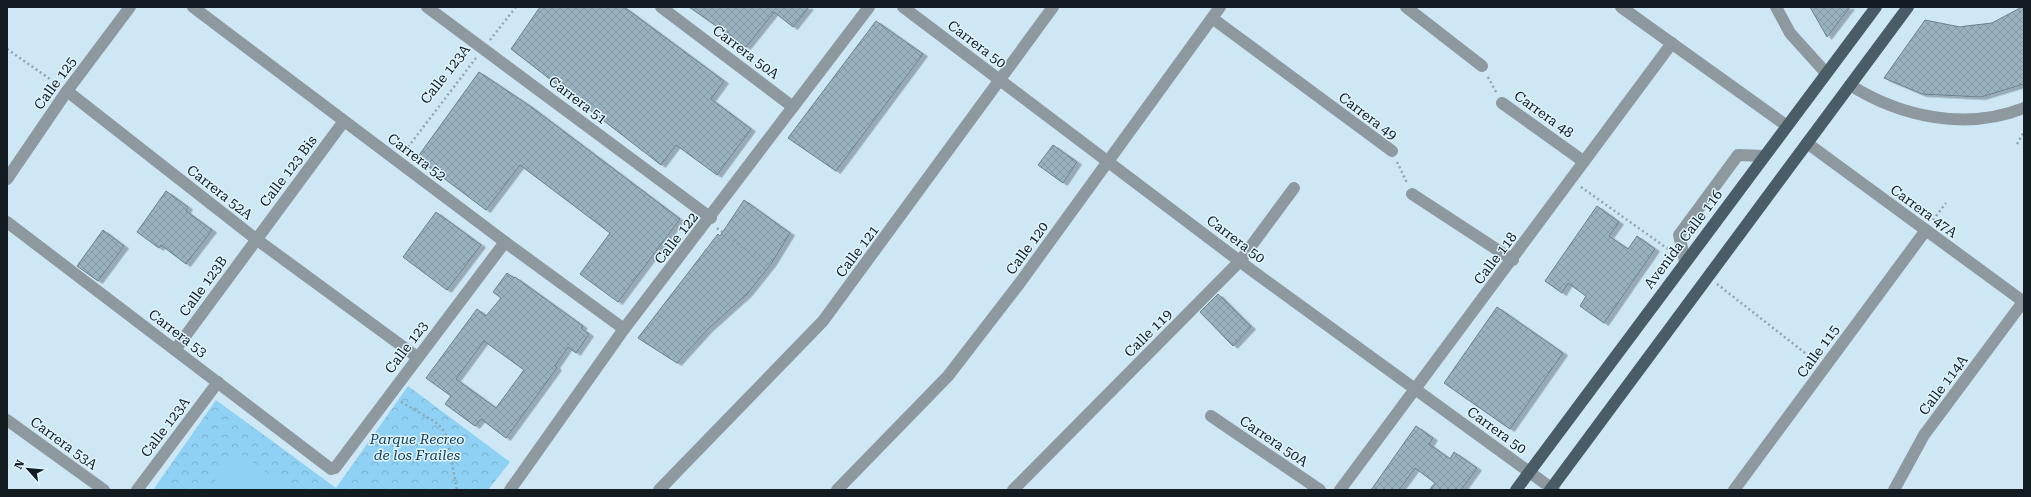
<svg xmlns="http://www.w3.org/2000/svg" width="2031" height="497" font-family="'Roboto Serif',serif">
<defs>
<pattern id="park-crowns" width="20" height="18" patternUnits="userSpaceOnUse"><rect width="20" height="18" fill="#8ed1f4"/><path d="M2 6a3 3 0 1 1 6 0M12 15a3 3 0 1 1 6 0" fill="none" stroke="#79b3d1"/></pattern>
<pattern id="building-cross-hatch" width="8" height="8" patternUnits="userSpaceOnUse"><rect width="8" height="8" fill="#9ab2bf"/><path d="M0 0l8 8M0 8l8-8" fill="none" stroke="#8498a4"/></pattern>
<filter id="shadow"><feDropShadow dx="4.5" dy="2.5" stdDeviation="0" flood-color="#0004"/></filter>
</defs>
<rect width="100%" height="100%" fill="#cee7f5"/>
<polygon fill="url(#park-crowns)" points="408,386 510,462 488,490 153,490 216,400 336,488"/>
<polygon fill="#8ed1f4" points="236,451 287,487 285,490 221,490 213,484"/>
<g fill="url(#building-cross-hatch)" stroke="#6a818d" fill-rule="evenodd" filter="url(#shadow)">
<polygon points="540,7 624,7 724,81 711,99 751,129 717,175 676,145 661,165 511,49"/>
<polygon points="689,7 809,7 793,27 774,12 746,47"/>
<polygon points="1810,7 1850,7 1827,37"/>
<polygon points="2022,7 2024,7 2024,84 1981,97 1922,94 1884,78 1925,20 1960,27 1966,26 1992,23"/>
<polygon points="876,21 923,54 836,171 788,138"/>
<polygon points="479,72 530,106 680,219 618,302 580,274 610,233 520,165 486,210 417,158"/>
<polygon points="1053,145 1077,162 1063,183 1038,165"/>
<polygon points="166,191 188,207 186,211 212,230 186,264 161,245 159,248 137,232"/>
<polygon points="744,200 790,233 771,264 747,294 708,329 677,363 638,338 718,234 720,236"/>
<polygon points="1597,206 1619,222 1609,236 1628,249 1637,236 1655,249 1604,323 1580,306 1586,296 1568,283 1562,293 1545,281"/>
<polygon points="436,212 481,245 447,290 403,257"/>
<polygon points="103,230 124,246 98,281 77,266"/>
<path d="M507,273L514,278L515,277L583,326L581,328L589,334L576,353L568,347L555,366L557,368L506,438L481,419L475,426L445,404L451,396L426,378L477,309L486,316L501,298L493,292ZM484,341L524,370L496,408L456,379Z"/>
<polygon points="1218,294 1251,327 1233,346 1200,312"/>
<polygon points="1497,307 1563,353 1510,429 1444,383"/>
<polygon points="1416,426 1433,438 1429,444 1450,459 1454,452 1477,468 1461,490 1429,490 1435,483 1415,468 1399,490 1371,490"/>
</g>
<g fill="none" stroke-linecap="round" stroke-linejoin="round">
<g stroke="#90a4af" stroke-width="2.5" stroke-dasharray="2 3" stroke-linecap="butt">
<polyline points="490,40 516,7"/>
<polyline points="7,49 57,84"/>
<polyline points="1488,77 1496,92"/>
<polyline points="2017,144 2024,132"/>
<polyline points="405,151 476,58"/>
<polyline points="1397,162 1407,183"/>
<polyline points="1581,187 1668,249"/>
<polyline points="1933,220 1946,203"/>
<polyline points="717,228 766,265"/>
<polyline points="1717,284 1814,360"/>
<polyline points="401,402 434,421 442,428 447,437 457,490"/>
</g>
<g stroke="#8e999f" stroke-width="12">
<polyline points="193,7 505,242 624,329"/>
<polyline points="427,7 711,218"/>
<polyline points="661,7 793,107"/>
<polyline points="903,7 1254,272 1554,490"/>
<polyline points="1406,7 1482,66"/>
<polyline points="1621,7 1787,126"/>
<polyline points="1776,7 1790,33 1826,73"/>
<polyline points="1212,18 1392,151"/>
<path d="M1850,85C1901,117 1966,131 2024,108"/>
<polyline points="67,91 256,239 417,357"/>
<polyline points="1502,103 1583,161"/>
<polyline points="1807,143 2024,302"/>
<polyline points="7,179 67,91 130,7"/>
<polyline points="1412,194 1513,260"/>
<polyline points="7,222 331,469 335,468 505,242"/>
<polyline points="1685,261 1679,235 1738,155 1764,156"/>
<polyline points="175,350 344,121"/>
<polyline points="1211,416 1320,490"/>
<polyline points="7,420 104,490"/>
<polyline points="137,490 218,382"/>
<polyline points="510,490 624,329 869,7"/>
<polyline points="659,490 823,321 1053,7"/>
<polyline points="837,490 948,376 1019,284 1220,7"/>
<polyline points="1013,490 1240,261 1294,188"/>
<polyline points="1340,490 1672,43"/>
<polyline points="1734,490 1926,230"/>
<polyline points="1894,490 1924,435 2023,302"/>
</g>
<g stroke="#4a5c66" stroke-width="12">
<polyline points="1516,490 1876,7"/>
<polyline points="1550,490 1908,7"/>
</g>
</g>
<g text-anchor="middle" stroke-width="3" stroke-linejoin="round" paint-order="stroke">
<g font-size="14" fill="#121b20" stroke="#dff4ff">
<text transform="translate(977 44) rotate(37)" y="5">Carrera 50</text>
<text transform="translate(746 52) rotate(37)" y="5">Carrera 50A</text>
<text transform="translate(445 74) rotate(-52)" y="5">Calle 123A</text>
<text transform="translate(55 83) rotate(-54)" y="5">Calle 125</text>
<text transform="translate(578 100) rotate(37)" y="5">Carrera 51</text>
<text transform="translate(1544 114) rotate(36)" y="5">Carrera 48</text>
<text transform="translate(1368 116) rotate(37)" y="5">Carrera 49</text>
<text transform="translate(417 157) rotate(37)" y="5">Carrera 52</text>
<text transform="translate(288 171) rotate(-53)" y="5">Calle 123 Bis</text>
<text transform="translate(220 192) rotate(38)" y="5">Carrera 52A</text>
<text transform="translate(1924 211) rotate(36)" y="5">Carrera 47A</text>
<text transform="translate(676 238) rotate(-52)" y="5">Calle 122</text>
<text transform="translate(1236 239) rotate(37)" y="5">Carrera 50</text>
<text transform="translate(1683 239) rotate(-53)" y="5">Avenida Calle 116</text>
<text transform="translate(1027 248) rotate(-54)" y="5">Calle 120</text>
<text transform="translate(857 251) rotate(-53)" y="5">Calle 121</text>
<text transform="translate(1495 258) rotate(-53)" y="5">Calle 118</text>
<text transform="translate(203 286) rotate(-54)" y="5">Calle 123B</text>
<text transform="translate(178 333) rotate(37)" y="5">Carrera 53</text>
<text transform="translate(1148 333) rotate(-45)" y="5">Calle 119</text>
<text transform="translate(406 347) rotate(-53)" y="5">Calle 123</text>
<text transform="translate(1818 351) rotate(-54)" y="5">Calle 115</text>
<text transform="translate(1943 385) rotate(-53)" y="5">Calle 114A</text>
<text transform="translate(165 427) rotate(-53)" y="5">Calle 123A</text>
<text transform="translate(1497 430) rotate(36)" y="5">Carrera 50</text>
<text transform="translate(1274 441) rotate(34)" y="5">Carrera 50A</text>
<text transform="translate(64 443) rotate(36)" y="5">Carrera 53A</text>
</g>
<g font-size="14" font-style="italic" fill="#103c50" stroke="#dff4ff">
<text x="417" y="444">Parque Recreo<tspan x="417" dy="16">de los Frailes</tspan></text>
</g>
</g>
<rect width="2031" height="497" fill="none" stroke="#121b20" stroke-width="16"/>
<g transform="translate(28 469) rotate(297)" stroke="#dff4ff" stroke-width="3" paint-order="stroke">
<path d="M0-3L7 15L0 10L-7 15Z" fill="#121b20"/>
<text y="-6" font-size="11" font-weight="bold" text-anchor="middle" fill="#121b20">N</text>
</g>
</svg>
